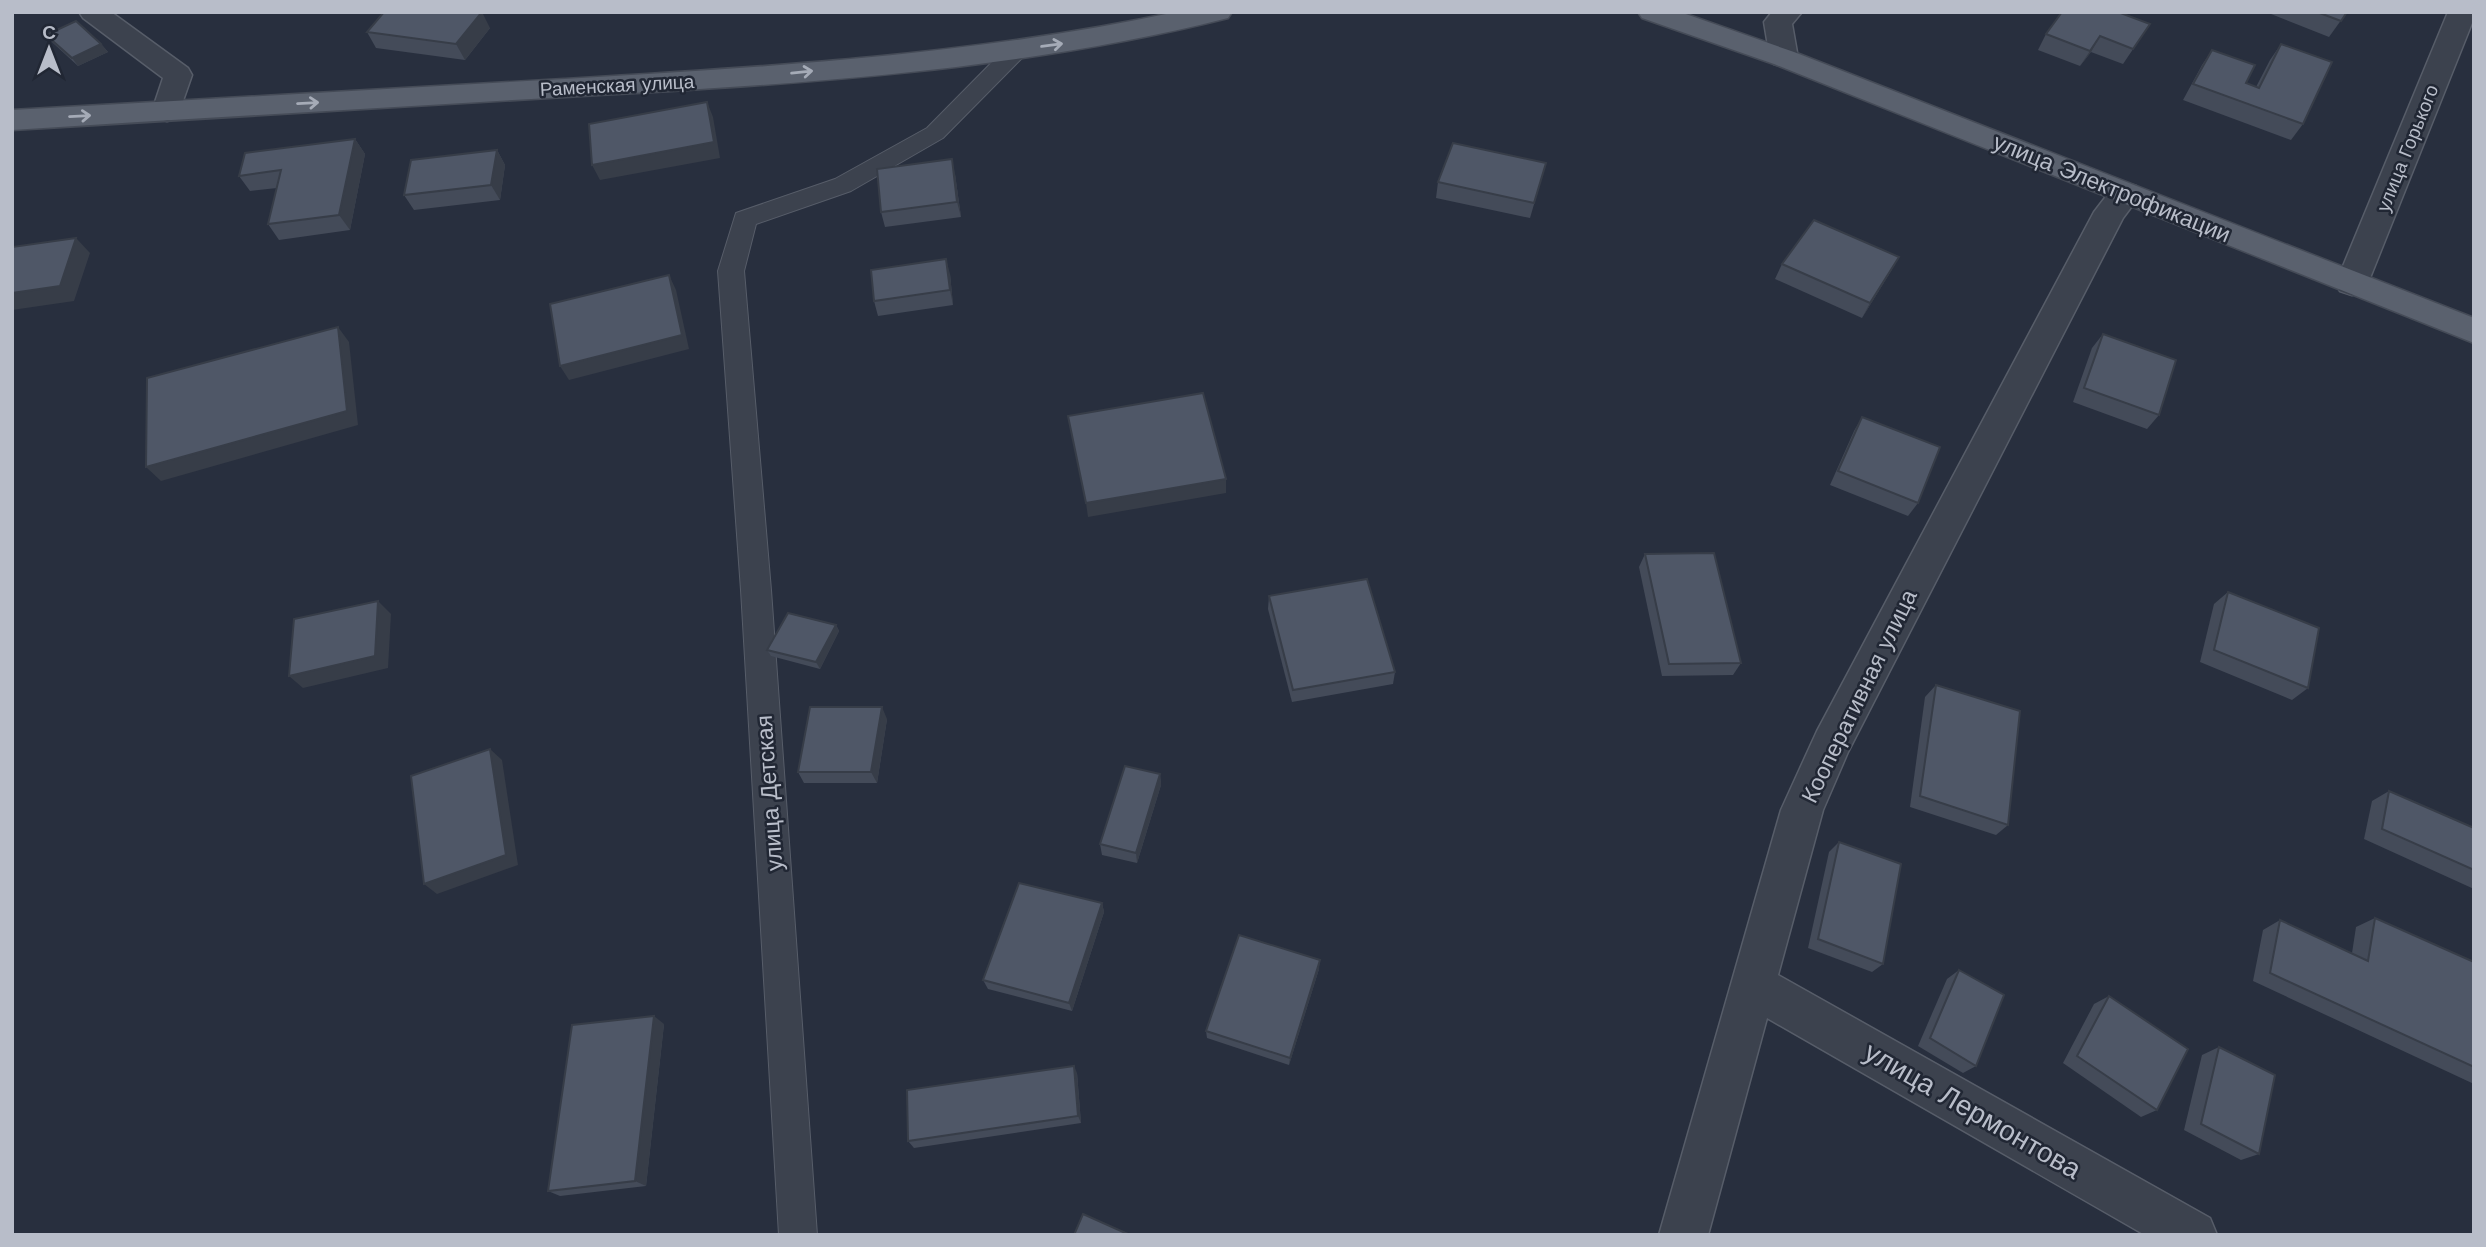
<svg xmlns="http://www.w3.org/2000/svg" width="2486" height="1247" font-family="'Work Sans',sans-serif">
<rect width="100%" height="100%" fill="#282f3e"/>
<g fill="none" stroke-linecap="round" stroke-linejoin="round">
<g stroke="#575d69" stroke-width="2">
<polygon id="service" points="1017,43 1025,45 1028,50 1025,55 943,138 851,191 756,224 744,271 771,590 817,1235 779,1235 741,590 718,271 736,213 835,179 927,128 1009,45"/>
</g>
<g stroke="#575d69" stroke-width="3">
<g id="minor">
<polygon points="79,12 111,12 188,68 192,75 177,118 167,121 157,118 152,111 163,78 83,18"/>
<polygon points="1772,12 1802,12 1792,24 1798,58 1794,64 1784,67 1774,64 1770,58 1764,22"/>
<polygon points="2448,12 2474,12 2474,18 2368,283 2364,291 2352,295 2340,291 2336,283"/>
<polygon points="2125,183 2136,186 2141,194 2123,218 1848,752 1823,810 1778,975 2210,1218 2217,1235 2145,1235 1767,1018 1708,1235 1659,1235 1781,810 1817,731 2094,212 2114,186"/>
</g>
</g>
<g stroke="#454b57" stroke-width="3">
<g id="primary">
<path d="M1176,12H1232L1228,18C1018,71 798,84 582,96C392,107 202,118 12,130V110C196,100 380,89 564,79C769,67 975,55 1176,12Z"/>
<polygon points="1638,12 1680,12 1794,52 2474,318 2474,343 1774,64 1642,18"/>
</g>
</g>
<use href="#service" fill="#3c424e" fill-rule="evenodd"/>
<use href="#minor" fill="#3c424e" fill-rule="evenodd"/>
<use href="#primary" fill="#5a616e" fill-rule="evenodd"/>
</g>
<g fill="#444b59">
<polygon points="2266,12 2347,12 2329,37"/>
<polygon points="2150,24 2123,64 2091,52 2080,66 2038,50 2046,34"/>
<polygon points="490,28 465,60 376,48 367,32"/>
<polygon points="46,35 101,44 108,52 78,66 53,43"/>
<polygon points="2281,44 2303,124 2291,140 2183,100 2202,65 2212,50 2246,83 2256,87 2270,60"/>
<polygon points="355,139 365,154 350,230 279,240 268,224 277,188 250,191 239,176"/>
<polygon points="497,150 505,165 500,200 414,210 404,195"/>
<polygon points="1546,163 1530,218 1436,198 1438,182"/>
<polygon points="955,174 961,217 885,227 881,212"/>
<polygon points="1899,257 1891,271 1862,318 1775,279 1782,264"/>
<polygon points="950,274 953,305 878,316 874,301"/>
<polygon points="2103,334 2159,415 2147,429 2073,402 2092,348"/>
<polygon points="1862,417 1918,503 1908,516 1830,485 1854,431"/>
<polygon points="1645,554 1741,663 1733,675 1662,676 1639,567"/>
<polygon points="2228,592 2308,688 2292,700 2200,662 2214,604"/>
<polygon points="1269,596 1395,672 1393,684 1292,702 1268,609"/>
<polygon points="836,625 839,631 820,669 771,656 767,650"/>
<polygon points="1936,685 2008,825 1996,835 1910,807 1925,697"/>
<polygon points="887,719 877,783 804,783 798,772"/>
<polygon points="1160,774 1161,785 1137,863 1102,855 1100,844"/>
<polygon points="2389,791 2474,828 2474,889 2364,839 2372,801"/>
<polygon points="1839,842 1883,964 1872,972 1808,948 1829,852"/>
<polygon points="1102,903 1104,912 1072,1011 988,989 983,980"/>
<polygon points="2375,918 2474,962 2474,1084 2253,981 2263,930 2280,920 2352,953 2356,927"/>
<polygon points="1319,969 1289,1065 1207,1038 1206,1031"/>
<polygon points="1959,970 1976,1066 1963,1073 1918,1046 1947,979"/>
<polygon points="2109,996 2157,1110 2141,1117 2063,1063 2094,1004"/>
<polygon points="664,1024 646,1186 560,1196 548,1191"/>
<polygon points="2219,1047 2259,1154 2241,1160 2184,1130 2202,1055"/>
<polygon points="1077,1073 1081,1123 914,1148 908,1141"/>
</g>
<g fill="#373d48">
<polygon points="482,12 490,28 465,60 456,44"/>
<polygon points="2100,36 2091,52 2080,66"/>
<polygon points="101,44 108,52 78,66 72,58"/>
<polygon points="707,102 713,117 720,158 600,180 592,165"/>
<polygon points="355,139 365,154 350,230 339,215"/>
<polygon points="497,150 505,165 500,200 491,185"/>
<polygon points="952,159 955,174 961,217 957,202"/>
<polygon points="76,238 90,253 74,301 12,310 12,293"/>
<polygon points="1899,257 1891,271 1862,318 1870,303"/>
<polygon points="946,259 950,274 953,305 950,290"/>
<polygon points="669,275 676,290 689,349 569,380 560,366"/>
<polygon points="338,327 349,342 358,425 161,481 146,467"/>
<polygon points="1226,479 1226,493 1088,517 1086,503"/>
<polygon points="378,601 391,614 388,668 303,688 289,676"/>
<polygon points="836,625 839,631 820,669 816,662"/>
<polygon points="882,707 887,719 877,783 871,772"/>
<polygon points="490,749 502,760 518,865 437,894 424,884"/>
<polygon points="1160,774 1161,785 1137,863 1136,853"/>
<polygon points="1102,903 1104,912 1072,1011 1069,1003"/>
<polygon points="1320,960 1319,969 1289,1065 1290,1058"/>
<polygon points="654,1016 664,1024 646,1186 635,1181"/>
<polygon points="1074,1066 1077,1073 1081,1123 1078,1116"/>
</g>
<g fill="#4f5767" stroke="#373d48" stroke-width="2">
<polygon points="384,12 482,12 456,44 367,32"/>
<polygon points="2062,12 2118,12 2150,24 2133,49 2100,36 2090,51 2046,34"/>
<polygon points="2317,12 2347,12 2341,21"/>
<polygon points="76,21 101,44 72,58 46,35"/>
<polygon points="2281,44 2332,62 2303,124 2193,84 2212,50 2255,65 2246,83 2259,88"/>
<polygon points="707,102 714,142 592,165 589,124"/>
<polygon points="355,139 339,215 268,224 281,170 239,176 245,153"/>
<polygon points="1453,143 1546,163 1534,203 1438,182"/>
<polygon points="497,150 491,185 404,195 411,160"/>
<polygon points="952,159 957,202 881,212 877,169"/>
<polygon points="1814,220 1899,257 1870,303 1782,264"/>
<polygon points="76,238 60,286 12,293 12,247"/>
<polygon points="946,259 950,290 874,301 871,270"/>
<polygon points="669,275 682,335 560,366 550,304"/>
<polygon points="338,327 347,411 146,467 147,378"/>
<polygon points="2103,334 2176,360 2159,415 2084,388"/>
<polygon points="1203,393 1226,479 1086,503 1068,416"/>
<polygon points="1862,417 1940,447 1918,503 1838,471"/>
<polygon points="1714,553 1741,663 1669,664 1645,554"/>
<polygon points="1367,579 1395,672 1293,690 1269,596"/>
<polygon points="2228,592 2319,628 2308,688 2214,650"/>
<polygon points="378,601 375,656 289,676 294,619"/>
<polygon points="788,613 836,625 816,662 767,650"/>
<polygon points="1936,685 2020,711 2008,825 1920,796"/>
<polygon points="810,707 882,707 871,772 798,772"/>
<polygon points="490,749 506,855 424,884 411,776"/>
<polygon points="1125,766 1160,774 1136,853 1100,844"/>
<polygon points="2389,791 2474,828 2474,870 2382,829"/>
<polygon points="1839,842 1901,864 1883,964 1818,939"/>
<polygon points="1019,883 1102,903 1069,1003 983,980"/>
<polygon points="2375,918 2474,962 2474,1067 2270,973 2280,920 2368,961"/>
<polygon points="1239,935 1320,960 1290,1058 1206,1031"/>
<polygon points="1959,970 2004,995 1976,1066 1930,1038"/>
<polygon points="2109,996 2188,1049 2157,1110 2077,1056"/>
<polygon points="654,1016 635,1181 548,1191 572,1025"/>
<polygon points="2219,1047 2275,1075 2259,1154 2201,1124"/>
<polygon points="1074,1066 1078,1116 908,1141 907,1090"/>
<polygon points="1083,1214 1130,1235 1074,1235"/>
</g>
<defs><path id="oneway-shaft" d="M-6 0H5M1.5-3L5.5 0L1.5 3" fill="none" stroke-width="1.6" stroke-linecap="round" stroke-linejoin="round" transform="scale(1.75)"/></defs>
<g stroke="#a5abb7">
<use href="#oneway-shaft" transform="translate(1052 45) rotate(-8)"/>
<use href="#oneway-shaft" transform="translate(802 72) rotate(-6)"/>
<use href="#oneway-shaft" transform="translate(308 103) rotate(-3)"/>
<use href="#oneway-shaft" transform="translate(80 116) rotate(-3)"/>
</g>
<g text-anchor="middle" stroke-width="5" stroke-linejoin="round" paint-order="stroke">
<g font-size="19" fill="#b8bdc9" stroke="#212734">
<text transform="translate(617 85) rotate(-3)" y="7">Раменская улица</text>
<text transform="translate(2407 148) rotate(-68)" y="7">улица Горького</text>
</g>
<g font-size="23" fill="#b8bdc9" stroke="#212734">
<text transform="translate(2112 188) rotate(22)" y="8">улица Электрофикации</text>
<text transform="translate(1859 696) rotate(-64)" y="8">Кооперативная улица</text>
<text transform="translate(769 793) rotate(-94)" y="8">улица Детская</text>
</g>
<g font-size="28" fill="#b8bdc9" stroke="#212734">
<text transform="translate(1973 1110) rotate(30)" y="10">улица Лермонтова</text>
</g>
</g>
<rect width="2486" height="1247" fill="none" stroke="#b8bdc9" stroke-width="28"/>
<g transform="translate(49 49)" stroke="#212734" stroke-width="5" paint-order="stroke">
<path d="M0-5L12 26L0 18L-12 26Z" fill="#b8bdc9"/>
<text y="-10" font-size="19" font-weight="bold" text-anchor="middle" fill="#b8bdc9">С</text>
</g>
</svg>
